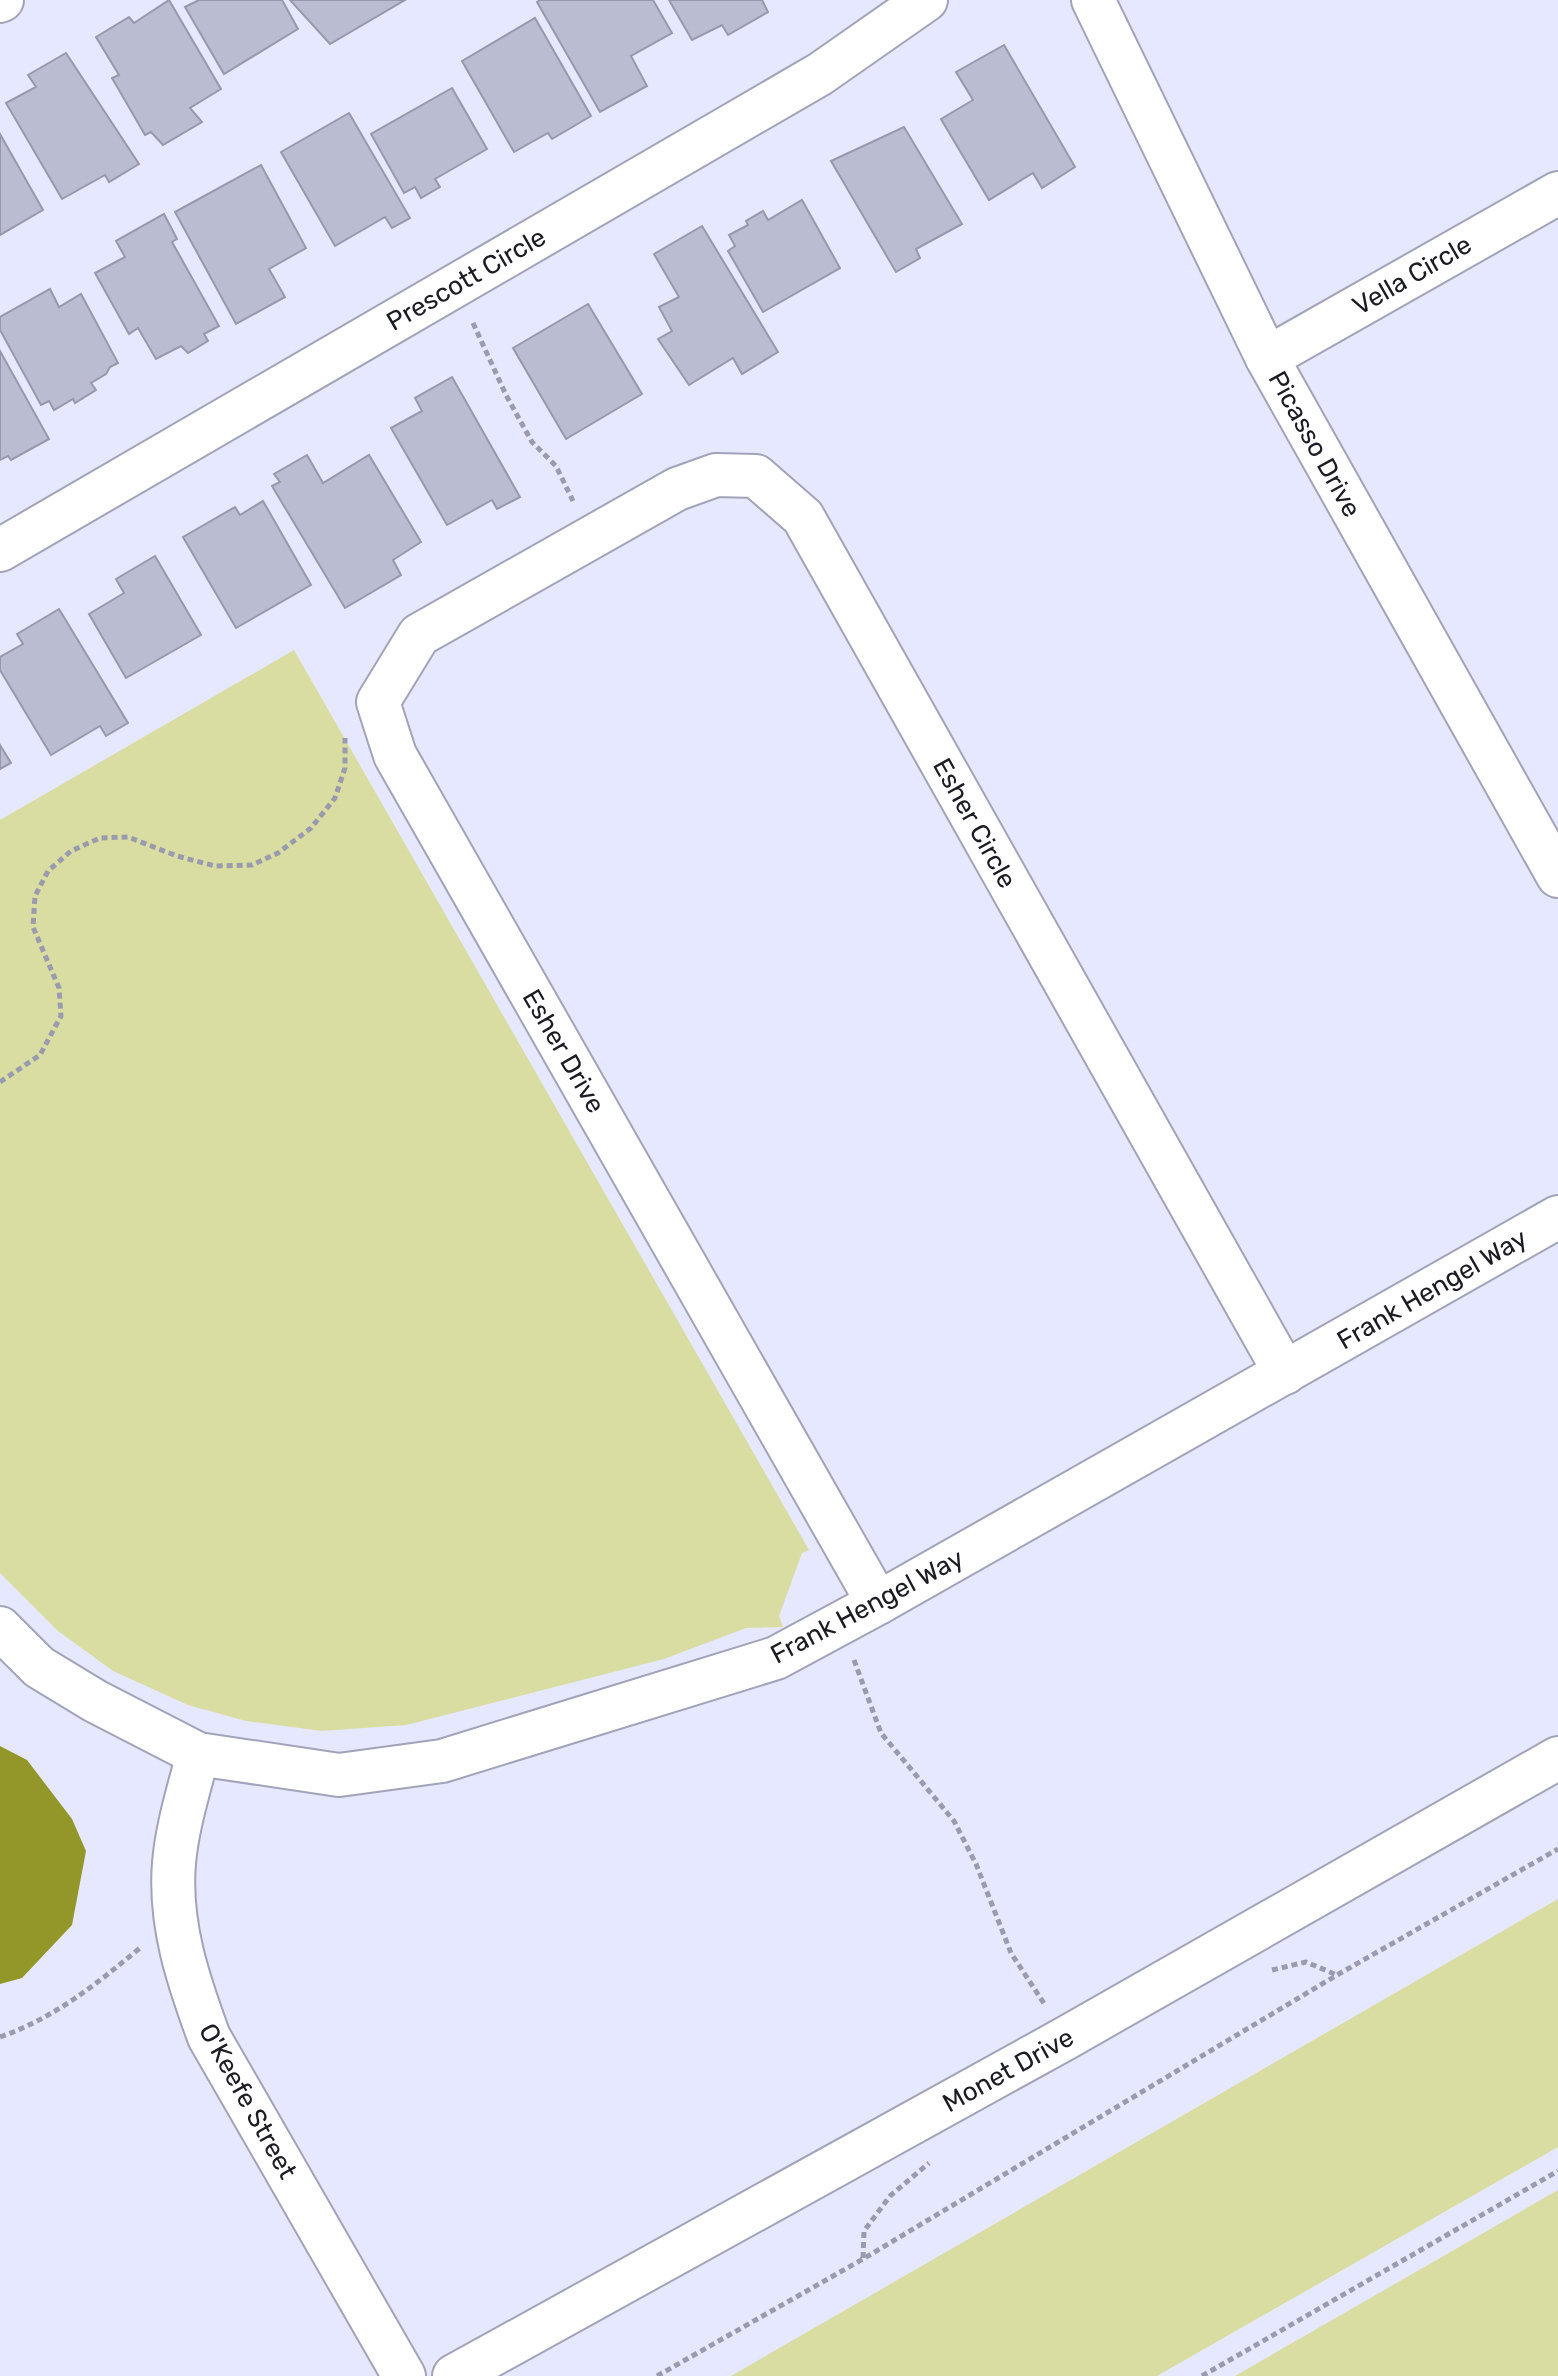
<svg xmlns="http://www.w3.org/2000/svg" width="1558" height="2376" font-family="Rubik,sans-serif">
<rect width="100%" height="100%" fill="#e6e8ff"/>
<g fill="#dadda1">
<polygon points="294,650 809,1550 802,1553 779,1616 783,1627 746,1628 664,1659 406,1725 322,1731 246,1721 188,1705 113,1671 58,1631 0,1573 0,820"/>
<polygon points="1558,1899 1558,2147 1157,2376 731,2376"/>
<polygon points="1558,2190 1558,2376 1235,2376"/>
</g>
<polygon fill="#939628" points="0,1746 27,1760 72,1819 86,1851 72,1925 22,1978 0,1984"/>
<g fill="#babcd2" stroke="#9798ad" stroke-width="2">
<polygon points="169,0 221,89 190,108 202,122 163,145 151,132 145,135 112,78 119,75 96,37 129,17 134,23"/>
<polygon points="199,0 282,0 298,29 224,74 185,7"/>
<polygon points="290,0 405,0 330,44"/>
<polygon points="540,0 653,0 672,33 631,56 647,86 600,112 537,2"/>
<polygon points="669,0 762,0 768,12 728,35 722,25 692,40"/>
<polygon points="535,18 591,116 552,139 548,133 514,152 462,61"/>
<polygon points="1004,45 1075,167 1042,188 1033,173 989,200 941,119 973,100 956,72"/>
<polygon points="66,53 139,164 109,182 105,175 62,199 6,103 36,87 28,75"/>
<polygon points="452,88 487,149 435,179 440,187 421,198 415,187 404,193 371,134"/>
<polygon points="349,113 410,218 392,228 385,217 335,246 281,152"/>
<polygon points="904,127 962,224 916,249 920,258 896,272 831,161"/>
<polygon points="0,134 43,210 0,235"/>
<polygon points="261,165 306,248 269,269 285,297 236,324 175,212"/>
<polygon points="802,200 840,268 763,312 728,251 735,246 729,235 748,225 746,221 763,211 768,220"/>
<polygon points="164,214 177,239 172,242 219,326 204,334 208,341 188,353 181,346 156,359 138,328 129,334 95,273 125,257 116,241"/>
<polygon points="702,226 778,352 742,374 733,358 689,385 658,339 672,331 659,307 679,297 654,254"/>
<polygon points="50,289 59,307 81,294 118,363 110,367 106,374 91,383 96,390 75,403 73,399 54,410 49,401 41,405 0,330 0,317"/>
<polygon points="588,304 642,394 566,439 513,348"/>
<polygon points="0,351 49,439 11,460 8,456 0,460"/>
<polygon points="452,377 520,497 497,509 492,500 447,525 391,428 422,411 415,398"/>
<polygon points="307,455 323,483 369,455 421,542 393,560 401,575 345,608 272,486 280,482 274,474"/>
<polygon points="263,501 311,585 236,628 183,537 235,507 240,515"/>
<polygon points="155,556 201,635 126,678 89,614 124,593 116,579"/>
<polygon points="59,609 128,723 106,736 100,726 51,755 0,670 0,657 23,644 17,634"/>
<polygon points="0,745 11,763 0,769"/>
</g>
<g fill="none" stroke-linecap="round" stroke-linejoin="round">
<g stroke="#a1a3b9" stroke-width="46">
<g id="minor">
<polyline points="1093,0 1267,358 1558,876"/>
<polyline points="0,1 2,0"/>
<polyline points="1267,358 1558,193"/>
<polyline points="0,550 820,74 926,0"/>
<polyline points="878,1603 395,755 378,702 419,635 677,489 716,475 756,476 803,517 1285,1373"/>
<polyline points="0,1628 39,1667 95,1701 198,1754 339,1775 442,1761 776,1658 878,1603 1558,1217"/>
<path d="M198,1754C189,1789 177,1827 174,1863C169,1924 188,1980 209,2037L404,2376"/>
<polyline points="454,2376 1066,2038 1558,1758"/>
</g>
</g>
<g stroke="#9a9bad" stroke-width="5" stroke-dasharray="6 4" stroke-linecap="butt">
<polyline points="473,323 506,395 532,442 556,466 573,501"/>
<polyline points="0,1082 40,1055 61,1016 59,988 33,927 35,896 48,871 71,851 100,838 128,837 177,856 215,866 252,865 278,853 311,828 335,798 345,768 345,738"/>
<polyline points="854,1660 881,1733 954,1821 976,1864 1011,1953 1045,2005"/>
<polyline points="1272,1970 1306,1962 1337,1975"/>
<path d="M0,2037C56,2017 95,1985 140,1948"/>
<polyline points="863,2258 864,2231 890,2196 929,2163"/>
<polyline points="657,2376 863,2259 1337,1975 1558,1849"/>
<polyline points="1202,2376 1558,2171"/>
</g>
<use href="#minor" stroke="#fff" stroke-width="42"/>
</g>
<g text-anchor="middle" stroke-width="7" stroke-linejoin="round" paint-order="stroke">
<g font-size="26" fill="#1b1b23" stroke="#fff">
<text transform="translate(1412 275) rotate(-30)" y="9">Vella Circle</text>
<text transform="translate(466 279) rotate(-30)" y="9">Prescott Circle</text>
<text transform="translate(1315 444) rotate(61)" y="9">Picasso Drive</text>
<text transform="translate(975 823) rotate(61)" y="9">Esher Circle</text>
<text transform="translate(564 1051) rotate(60)" y="9">Esher Drive</text>
<text transform="translate(1432 1289) rotate(-30)" y="9">Frank Hengel Way</text>
<text transform="translate(867 1606) rotate(-28)" y="9">Frank Hengel Way</text>
<text transform="translate(1008 2070) rotate(-29)" y="9">Monet Drive</text>
<text transform="translate(248 2101) rotate(61)" y="9">O'Keefe Street</text>
</g>
</g>
</svg>
